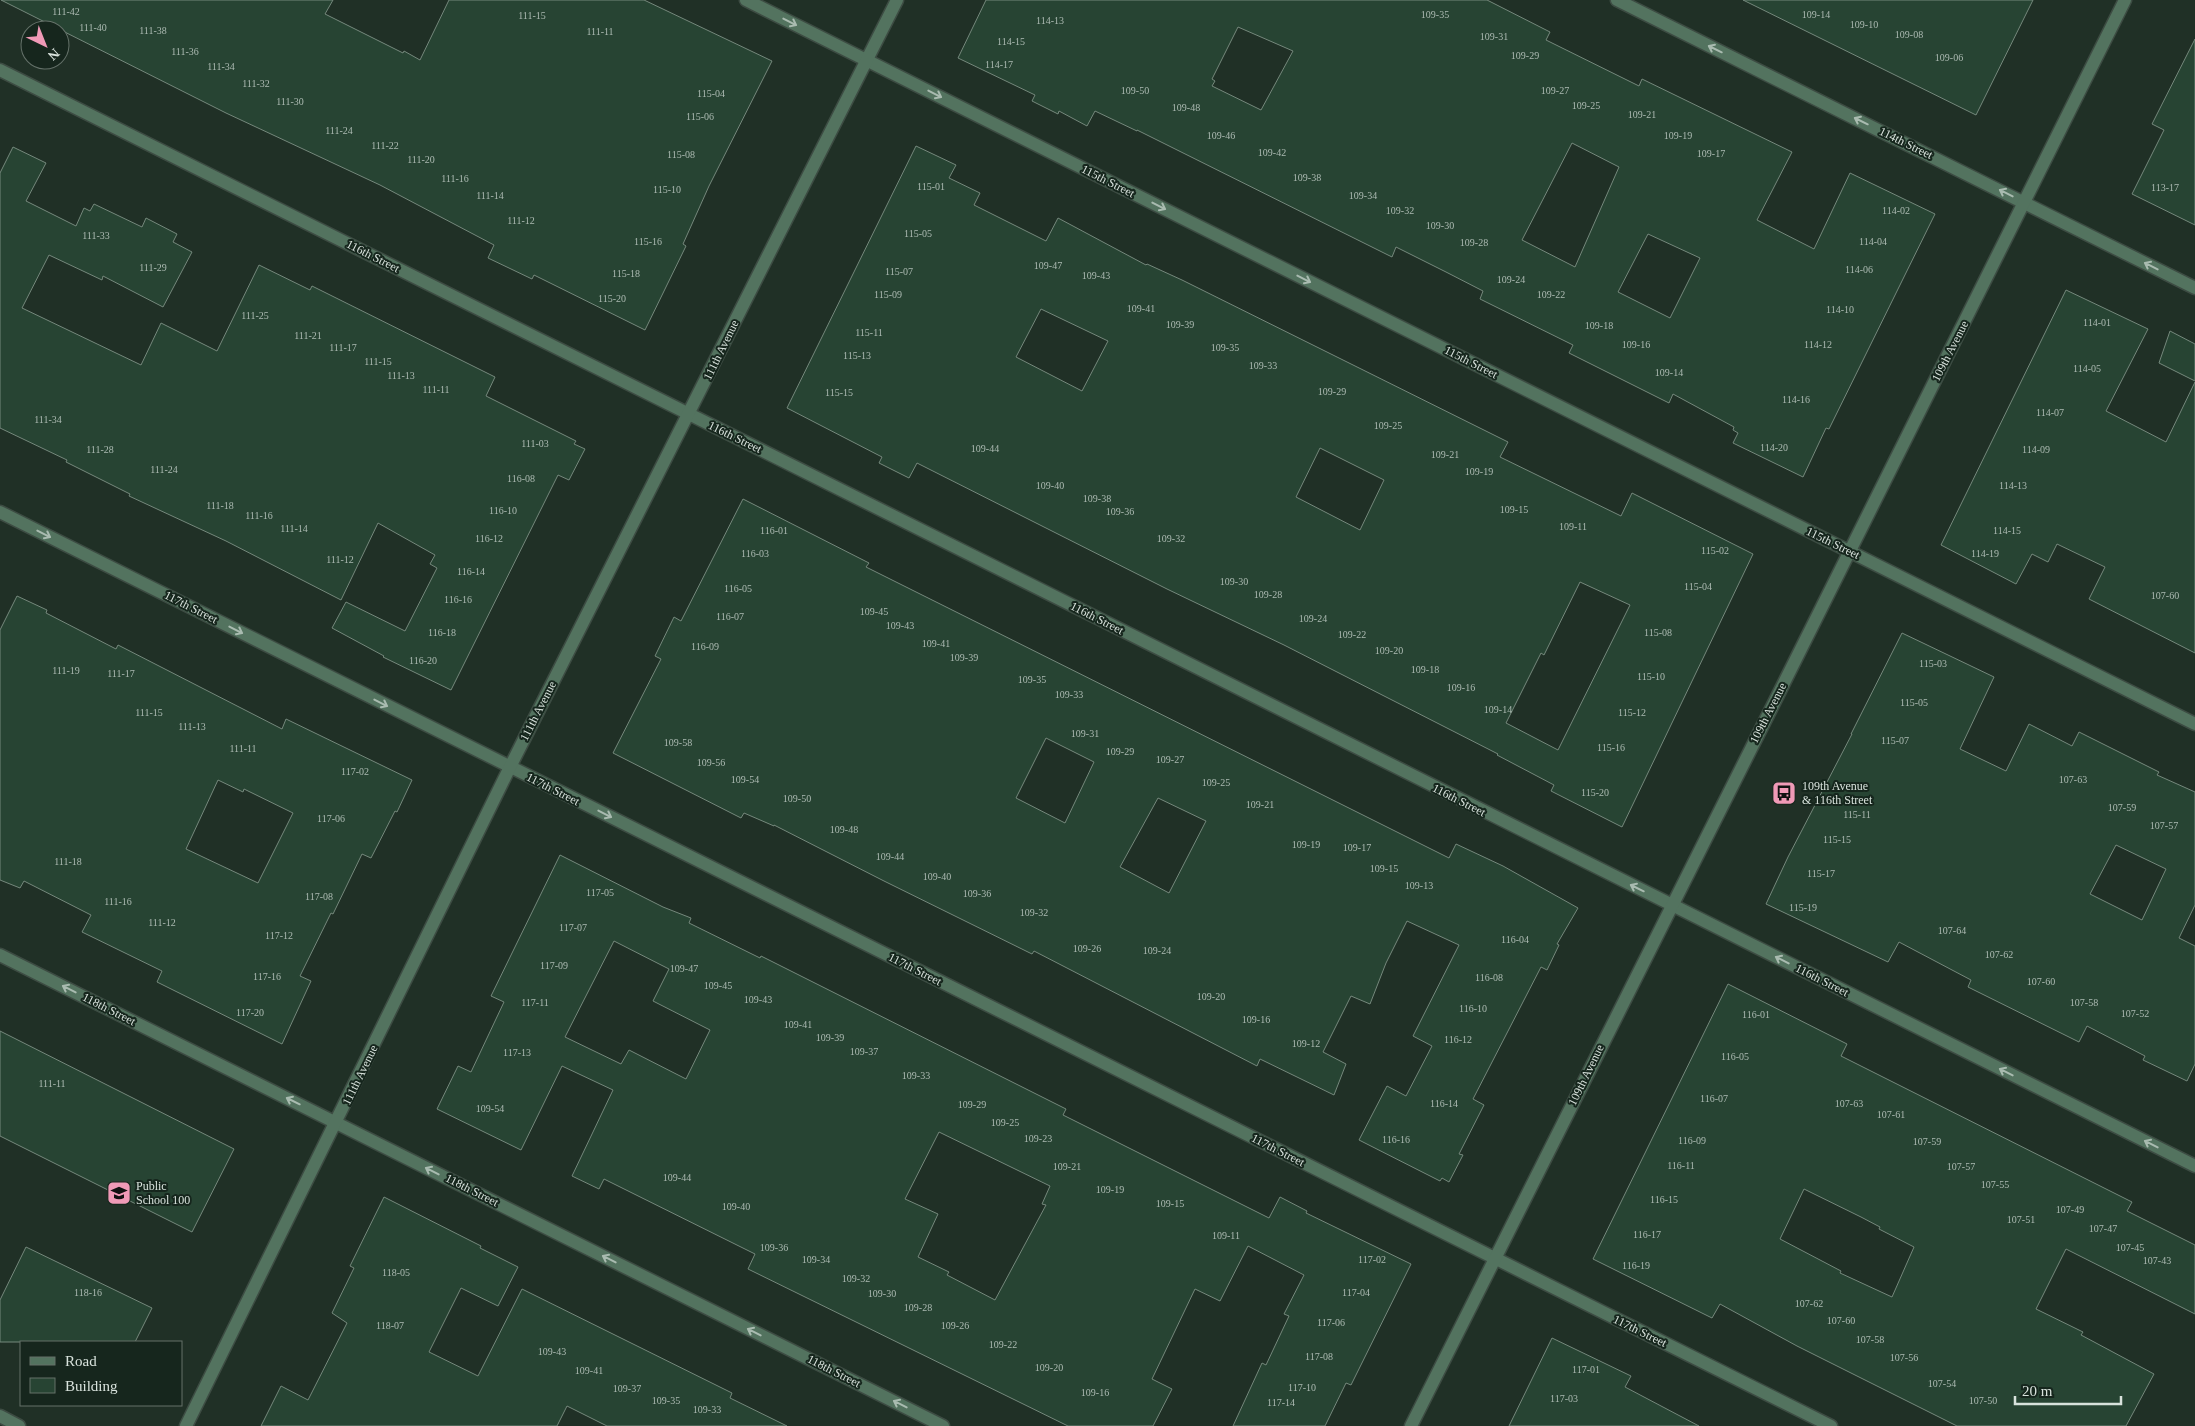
<svg xmlns="http://www.w3.org/2000/svg" width="2195" height="1426" font-family="'Times New Roman',serif">
<rect width="100%" height="100%" fill="#203026"/>
<g fill="#274433" stroke="#75887c" fill-rule="evenodd">
<polygon points="1,0 333,0 325,14 403,53 404,51 420,60 449,0 644,0 772,61 709,186 683,244 686,246 645,330 534,275 532,279 488,258 494,245 380,185 226,113"/>
<path d="M986,0H1487L1550,32L1546,40L1639,86L1642,79L1792,152L1757,220L1814,249L1850,173L1935,214L1829,429L1826,428L1803,477L1733,443L1738,433L1733,430L1734,427L1673,394L1669,403L1569,353L1573,345L1480,299L1483,291L1446,272L1396,247L1392,257L1137,130V131L1095,111L1087,126L1059,111L1058,114L1032,101L1035,95L958,58ZM1238,27L1293,51L1261,110L1212,86L1215,81L1212,79ZM1572,143L1619,167L1575,267L1522,240ZM1648,234L1700,258L1670,318L1618,292Z"/>
<polygon points="1743,0 2033,0 1976,115"/>
<polygon points="2195,39 2195,225 2132,194 2164,130 2152,124"/>
<path d="M916,146L956,165L949,178L980,193L974,205L1046,241L1058,218L1146,265L1147,264L1182,280L1508,442L1500,457L1621,516L1632,493L1753,554L1622,827L1551,791L1554,785L1497,755L1498,754L1284,645L1167,589L917,463L909,478L879,463L882,457L787,408ZM1041,309L1108,341L1082,391L1016,357ZM1320,448L1384,480L1360,530L1296,497ZM1580,582L1630,605L1558,750L1506,723L1541,653L1544,655Z"/>
<polygon points="13,147 46,163 26,201 76,226 84,208 90,211 94,204 142,227 146,218 177,234 173,242 192,252 163,307 103,276 102,280 49,255 22,308 141,365 161,323 217,351 259,265 310,290 312,286 495,377 486,396 576,441 574,444 585,449 569,480 558,475 451,690 383,657 384,656 332,628 346,602 405,631 437,568 430,564 435,555 378,523 341,600 226,541 129,496 130,494 66,462 67,460 0,428 0,173"/>
<polygon points="2066,290 2148,329 2106,411 2166,442 2195,382 2195,653 2089,599 2105,567 2057,544 2048,562 2032,554 2016,584 1941,545"/>
<polygon points="2170,331 2195,344 2195,381 2159,363"/>
<path d="M743,499L869,563L866,567L1449,858L1456,844L1503,866L1578,908L1557,944L1559,945L1547,970L1541,967L1473,1099L1484,1105L1459,1154L1463,1155L1449,1182L1442,1178L1440,1181L1359,1140L1387,1086L1406,1096L1432,1046L1413,1036L1459,945L1407,921L1386,963L1370,1004L1351,996L1323,1052L1346,1064L1334,1095L1260,1059L1257,1066L1034,951L1032,954L884,881L774,825V826L744,813L741,818L613,753L661,659L655,656L674,617L681,621ZM1046,738L1094,762L1065,823L1016,798ZM1158,798L1206,821L1169,893L1120,867Z"/>
<path d="M17,596L47,610L46,613L116,649L118,645L282,729L286,719L412,780L397,812L395,811L371,858L362,854L333,914L331,913L300,976L311,981L282,1044L157,982L162,971L82,932L91,915L24,881L20,888L0,880V630ZM218,780L243,792L244,789L293,813L258,883L186,849Z"/>
<path d="M1902,633L1994,677L1960,749L2006,771L2029,724L2072,746L2079,732L2159,772L2157,775L2195,792V905L2179,938L2195,946V1064L2187,1081L2143,1060L2145,1056L2087,1026L2079,1042L1968,987L1971,980L1899,942L1888,962L1766,904L1788,857L1852,734H1851ZM2116,845L2166,869L2142,920L2090,894Z"/>
<path d="M560,855L663,907L691,918L689,923L760,958L761,956L1066,1109L1063,1115L1269,1218L1280,1197L1307,1211L1306,1213L1411,1264L1351,1385L1346,1383L1325,1426H1233L1262,1363L1266,1365L1289,1316L1284,1314L1304,1275L1248,1246L1220,1301L1195,1289L1152,1379L1172,1389L1153,1426H1068L748,1269L755,1254L604,1179L599,1189L572,1176L613,1090L562,1066L521,1150L437,1109L458,1066L471,1072L504,1002L491,996ZM614,941L669,969L653,1001L710,1030L686,1079L629,1050L621,1064L565,1037ZM939,1132L1050,1186L1042,1204L1046,1205L995,1300L947,1275L949,1272L918,1257L938,1214L905,1199Z"/>
<path d="M1728,984L1847,1044L1841,1056L2132,1202L2127,1211L2195,1245V1314L2066,1249L2036,1309L2083,1332L2081,1335L2154,1374L2126,1426H1957L1797,1346L1720,1304L1712,1318L1593,1259ZM1804,1189L1861,1217L1880,1227L1879,1229L1914,1247L1892,1297L1840,1273L1841,1271L1780,1239Z"/>
<polygon points="0,1031 234,1149 192,1232 0,1136"/>
<polygon points="384,1197 481,1246 480,1248 518,1267 498,1306 461,1288 429,1352 478,1376 522,1289 732,1393 730,1398 787,1426 607,1426 567,1406 557,1426 261,1426 281,1386 308,1400 347,1323 332,1313 354,1268 350,1266"/>
<polygon points="26,1247 152,1308 135,1342 0,1342 0,1300"/>
<polygon points="1552,1338 1631,1376 1625,1387 1699,1426 1509,1426"/>
</g>
<g fill="none" stroke-linecap="round" stroke-linejoin="round">
<g stroke="#3d4c43" stroke-width="15">
<g id="minor">
<polyline points="746,0 2195,724"/>
<polyline points="1617,0 2195,288"/>
<polyline points="0,70 2195,1166"/>
<polyline points="0,512 1831,1426"/>
<polyline points="0,955 943,1426"/>
<polyline points="0,1416 19,1426"/>
<polyline points="186,1426 510,767 897,0"/>
<path d="M1411,1426C1648,950 1890,477 2125,0"/>
</g>
</g>
<use href="#minor" stroke="#53735f" stroke-width="12"/>
</g>
<defs><path id="oneway-shaft" d="M-6 0H5M1.5-3L5.5 0L1.5 3" fill="none" stroke-width="1.6" stroke-linecap="round" stroke-linejoin="round" transform="scale(1.25)"/></defs>
<g stroke="#a9bbb0">
<use href="#oneway-shaft" transform="translate(790 22) rotate(27)"/>
<use href="#oneway-shaft" transform="translate(1715 49) rotate(-154)"/>
<use href="#oneway-shaft" transform="translate(935 94) rotate(27)"/>
<use href="#oneway-shaft" transform="translate(1861 121) rotate(-154)"/>
<use href="#oneway-shaft" transform="translate(2006 193) rotate(-153)"/>
<use href="#oneway-shaft" transform="translate(1159 206) rotate(27)"/>
<use href="#oneway-shaft" transform="translate(2151 266) rotate(-153)"/>
<use href="#oneway-shaft" transform="translate(1304 279) rotate(27)"/>
<use href="#oneway-shaft" transform="translate(44 534) rotate(27)"/>
<use href="#oneway-shaft" transform="translate(236 630) rotate(27)"/>
<use href="#oneway-shaft" transform="translate(381 703) rotate(27)"/>
<use href="#oneway-shaft" transform="translate(605 814) rotate(27)"/>
<use href="#oneway-shaft" transform="translate(1637 888) rotate(-154)"/>
<use href="#oneway-shaft" transform="translate(1782 960) rotate(-153)"/>
<use href="#oneway-shaft" transform="translate(69 989) rotate(-153)"/>
<use href="#oneway-shaft" transform="translate(2006 1072) rotate(-153)"/>
<use href="#oneway-shaft" transform="translate(293 1101) rotate(-154)"/>
<use href="#oneway-shaft" transform="translate(2151 1144) rotate(-153)"/>
<use href="#oneway-shaft" transform="translate(432 1171) rotate(-153)"/>
<use href="#oneway-shaft" transform="translate(609 1259) rotate(-153)"/>
<use href="#oneway-shaft" transform="translate(754 1332) rotate(-153)"/>
<use href="#oneway-shaft" transform="translate(900 1404) rotate(-153)"/>
</g>
<defs>
<g id="bus-square" transform="scale(1.25)"><rect x="-9" y="-9" width="18" height="18" rx="4" fill="#f09ab7" stroke="#16261d"/><path d="M-5-6H5V4H4V6H2V4H-2V6H-4V4H-5ZM-3.5-4V0h7V-4ZM-3.5 1.2v1.5H-2V1.2ZM2 1.2v1.5H3.5V1.2Z" fill="#111"/></g>
<g id="school-square" transform="scale(1.25)"><rect x="-9" y="-9" width="18" height="18" rx="4" fill="#f09ab7" stroke="#16261d"/><path d="M0-5L7-2L0 1L-7-2ZM-4 1L0 2.5L4 1V4Q0 6-4 4Z" fill="#111"/></g>
</defs>
<g fill-rule="evenodd">
<use href="#bus-square" x="1784" y="793"/>
<use href="#school-square" x="119" y="1193"/>
</g>
<g text-anchor="middle" stroke-width="4" stroke-linejoin="round" paint-order="stroke">
<g font-size="10" fill="#acbab2">
<text x="66" y="15">111-42</text>
<text x="1435" y="18">109-35</text>
<text x="1816" y="18">109-14</text>
<text x="532" y="19">111-15</text>
<text x="1050" y="24">114-13</text>
<text x="1864" y="28">109-10</text>
<text x="93" y="31">111-40</text>
<text x="153" y="34">111-38</text>
<text x="600" y="35">111-11</text>
<text x="1909" y="38">109-08</text>
<text x="1494" y="40">109-31</text>
<text x="1011" y="45">114-15</text>
<text x="185" y="55">111-36</text>
<text x="1525" y="59">109-29</text>
<text x="1949" y="61">109-06</text>
<text x="999" y="68">114-17</text>
<text x="221" y="70">111-34</text>
<text x="256" y="87">111-32</text>
<text x="1135" y="94">109-50</text>
<text x="1555" y="94">109-27</text>
<text x="711" y="97">115-04</text>
<text x="290" y="105">111-30</text>
<text x="1586" y="109">109-25</text>
<text x="1186" y="111">109-48</text>
<text x="1642" y="118">109-21</text>
<text x="700" y="120">115-06</text>
<text x="339" y="134">111-24</text>
<text x="1221" y="139">109-46</text>
<text x="1678" y="139">109-19</text>
<text x="385" y="149">111-22</text>
<text x="1272" y="156">109-42</text>
<text x="1711" y="157">109-17</text>
<text x="681" y="158">115-08</text>
<text x="421" y="163">111-20</text>
<text x="1307" y="181">109-38</text>
<text x="455" y="182">111-16</text>
<text x="931" y="190">115-01</text>
<text x="2165" y="191">113-17</text>
<text x="667" y="193">115-10</text>
<text x="490" y="199">111-14</text>
<text x="1363" y="199">109-34</text>
<text x="1400" y="214">109-32</text>
<text x="1896" y="214">114-02</text>
<text x="521" y="224">111-12</text>
<text x="1440" y="229">109-30</text>
<text x="918" y="237">115-05</text>
<text x="96" y="239">111-33</text>
<text x="648" y="245">115-16</text>
<text x="1873" y="245">114-04</text>
<text x="1474" y="246">109-28</text>
<text x="1048" y="269">109-47</text>
<text x="153" y="271">111-29</text>
<text x="1859" y="273">114-06</text>
<text x="899" y="275">115-07</text>
<text x="626" y="277">115-18</text>
<text x="1096" y="279">109-43</text>
<text x="1511" y="283">109-24</text>
<text x="888" y="298">115-09</text>
<text x="1551" y="298">109-22</text>
<text x="612" y="302">115-20</text>
<text x="1141" y="312">109-41</text>
<text x="1840" y="313">114-10</text>
<text x="255" y="319">111-25</text>
<text x="2097" y="326">114-01</text>
<text x="1180" y="328">109-39</text>
<text x="1599" y="329">109-18</text>
<text x="869" y="336">115-11</text>
<text x="308" y="339">111-21</text>
<text x="1636" y="348">109-16</text>
<text x="1818" y="348">114-12</text>
<text x="343" y="351">111-17</text>
<text x="1225" y="351">109-35</text>
<text x="857" y="359">115-13</text>
<text x="378" y="365">111-15</text>
<text x="1263" y="369">109-33</text>
<text x="2087" y="372">114-05</text>
<text x="1669" y="376">109-14</text>
<text x="401" y="379">111-13</text>
<text x="436" y="393">111-11</text>
<text x="1332" y="395">109-29</text>
<text x="839" y="396">115-15</text>
<text x="1796" y="403">114-16</text>
<text x="2050" y="416">114-07</text>
<text x="48" y="423">111-34</text>
<text x="1388" y="429">109-25</text>
<text x="535" y="447">111-03</text>
<text x="1774" y="451">114-20</text>
<text x="985" y="452">109-44</text>
<text x="100" y="453">111-28</text>
<text x="2036" y="453">114-09</text>
<text x="1445" y="458">109-21</text>
<text x="164" y="473">111-24</text>
<text x="1479" y="475">109-19</text>
<text x="521" y="482">116-08</text>
<text x="1050" y="489">109-40</text>
<text x="2013" y="489">114-13</text>
<text x="1097" y="502">109-38</text>
<text x="220" y="509">111-18</text>
<text x="1514" y="513">109-15</text>
<text x="503" y="514">116-10</text>
<text x="1120" y="515">109-36</text>
<text x="259" y="519">111-16</text>
<text x="1573" y="530">109-11</text>
<text x="294" y="532">111-14</text>
<text x="774" y="534">116-01</text>
<text x="2007" y="534">114-15</text>
<text x="489" y="542">116-12</text>
<text x="1171" y="542">109-32</text>
<text x="1715" y="554">115-02</text>
<text x="755" y="557">116-03</text>
<text x="1985" y="557">114-19</text>
<text x="340" y="563">111-12</text>
<text x="471" y="575">116-14</text>
<text x="1234" y="585">109-30</text>
<text x="1698" y="590">115-04</text>
<text x="738" y="592">116-05</text>
<text x="1268" y="598">109-28</text>
<text x="2165" y="599">107-60</text>
<text x="458" y="603">116-16</text>
<text x="874" y="615">109-45</text>
<text x="730" y="620">116-07</text>
<text x="1313" y="622">109-24</text>
<text x="900" y="629">109-43</text>
<text x="442" y="636">116-18</text>
<text x="1658" y="636">115-08</text>
<text x="1352" y="638">109-22</text>
<text x="936" y="647">109-41</text>
<text x="705" y="650">116-09</text>
<text x="1389" y="654">109-20</text>
<text x="964" y="661">109-39</text>
<text x="423" y="664">116-20</text>
<text x="1933" y="667">115-03</text>
<text x="1425" y="673">109-18</text>
<text x="66" y="674">111-19</text>
<text x="121" y="677">111-17</text>
<text x="1651" y="680">115-10</text>
<text x="1032" y="683">109-35</text>
<text x="1461" y="691">109-16</text>
<text x="1069" y="698">109-33</text>
<text x="1914" y="706">115-05</text>
<text x="1498" y="713">109-14</text>
<text x="149" y="716">111-15</text>
<text x="1632" y="716">115-12</text>
<text x="192" y="730">111-13</text>
<text x="1085" y="737">109-31</text>
<text x="1895" y="744">115-07</text>
<text x="678" y="746">109-58</text>
<text x="1611" y="751">115-16</text>
<text x="243" y="752">111-11</text>
<text x="1120" y="755">109-29</text>
<text x="1170" y="763">109-27</text>
<text x="711" y="766">109-56</text>
<text x="355" y="775">117-02</text>
<text x="745" y="783">109-54</text>
<text x="2073" y="783">107-63</text>
<text x="1216" y="786">109-25</text>
<text x="1595" y="796">115-20</text>
<text x="797" y="802">109-50</text>
<text x="1260" y="808">109-21</text>
<text x="2122" y="811">107-59</text>
<text x="1857" y="818">115-11</text>
<text x="331" y="822">117-06</text>
<text x="2164" y="829">107-57</text>
<text x="844" y="833">109-48</text>
<text x="1837" y="843">115-15</text>
<text x="1306" y="848">109-19</text>
<text x="1357" y="851">109-17</text>
<text x="890" y="860">109-44</text>
<text x="68" y="865">111-18</text>
<text x="1384" y="872">109-15</text>
<text x="1821" y="877">115-17</text>
<text x="937" y="880">109-40</text>
<text x="1419" y="889">109-13</text>
<text x="600" y="896">117-05</text>
<text x="977" y="897">109-36</text>
<text x="319" y="900">117-08</text>
<text x="118" y="905">111-16</text>
<text x="1803" y="911">115-19</text>
<text x="1034" y="916">109-32</text>
<text x="162" y="926">111-12</text>
<text x="573" y="931">117-07</text>
<text x="1952" y="934">107-64</text>
<text x="279" y="939">117-12</text>
<text x="1515" y="943">116-04</text>
<text x="1087" y="952">109-26</text>
<text x="1157" y="954">109-24</text>
<text x="1999" y="958">107-62</text>
<text x="554" y="969">117-09</text>
<text x="684" y="972">109-47</text>
<text x="267" y="980">117-16</text>
<text x="1489" y="981">116-08</text>
<text x="2041" y="985">107-60</text>
<text x="718" y="989">109-45</text>
<text x="1211" y="1000">109-20</text>
<text x="758" y="1003">109-43</text>
<text x="535" y="1006">117-11</text>
<text x="2084" y="1006">107-58</text>
<text x="1473" y="1012">116-10</text>
<text x="250" y="1016">117-20</text>
<text x="2135" y="1017">107-52</text>
<text x="1756" y="1018">116-01</text>
<text x="1256" y="1023">109-16</text>
<text x="798" y="1028">109-41</text>
<text x="830" y="1041">109-39</text>
<text x="1458" y="1043">116-12</text>
<text x="1306" y="1047">109-12</text>
<text x="864" y="1055">109-37</text>
<text x="517" y="1056">117-13</text>
<text x="1735" y="1060">116-05</text>
<text x="916" y="1079">109-33</text>
<text x="52" y="1087">111-11</text>
<text x="1714" y="1102">116-07</text>
<text x="1444" y="1107">116-14</text>
<text x="1849" y="1107">107-63</text>
<text x="972" y="1108">109-29</text>
<text x="490" y="1112">109-54</text>
<text x="1891" y="1118">107-61</text>
<text x="1005" y="1126">109-25</text>
<text x="1038" y="1142">109-23</text>
<text x="1396" y="1143">116-16</text>
<text x="1692" y="1144">116-09</text>
<text x="1927" y="1145">107-59</text>
<text x="1681" y="1169">116-11</text>
<text x="1067" y="1170">109-21</text>
<text x="1961" y="1170">107-57</text>
<text x="677" y="1181">109-44</text>
<text x="1995" y="1188">107-55</text>
<text x="1110" y="1193">109-19</text>
<text x="1664" y="1203">116-15</text>
<text x="1170" y="1207">109-15</text>
<text x="736" y="1210">109-40</text>
<text x="2070" y="1213">107-49</text>
<text x="2021" y="1223">107-51</text>
<text x="2103" y="1232">107-47</text>
<text x="1647" y="1238">116-17</text>
<text x="1226" y="1239">109-11</text>
<text x="774" y="1251">109-36</text>
<text x="2130" y="1251">107-45</text>
<text x="816" y="1263">109-34</text>
<text x="1372" y="1263">117-02</text>
<text x="2157" y="1264">107-43</text>
<text x="1636" y="1269">116-19</text>
<text x="396" y="1276">118-05</text>
<text x="856" y="1282">109-32</text>
<text x="88" y="1296">118-16</text>
<text x="1356" y="1296">117-04</text>
<text x="882" y="1297">109-30</text>
<text x="1809" y="1307">107-62</text>
<text x="918" y="1311">109-28</text>
<text x="1841" y="1324">107-60</text>
<text x="1331" y="1326">117-06</text>
<text x="390" y="1329">118-07</text>
<text x="955" y="1329">109-26</text>
<text x="1870" y="1343">107-58</text>
<text x="1003" y="1348">109-22</text>
<text x="552" y="1355">109-43</text>
<text x="1319" y="1360">117-08</text>
<text x="1904" y="1361">107-56</text>
<text x="1049" y="1371">109-20</text>
<text x="1586" y="1373">117-01</text>
<text x="589" y="1374">109-41</text>
<text x="1942" y="1387">107-54</text>
<text x="1302" y="1391">117-10</text>
<text x="627" y="1392">109-37</text>
<text x="1095" y="1396">109-16</text>
<text x="1564" y="1402">117-03</text>
<text x="666" y="1404">109-35</text>
<text x="1983" y="1404">107-50</text>
<text x="1281" y="1406">117-14</text>
<text x="707" y="1413">109-33</text>
</g>
<g font-size="12" fill="#d8e2dc" stroke="#16261d">
<text transform="translate(1906 143) rotate(26)" y="4">114th Street</text>
<text transform="translate(1108 181) rotate(27)" y="4">115th Street</text>
<text transform="translate(373 256) rotate(27)" y="4">116th Street</text>
<text transform="translate(721 350) rotate(-64)" y="4">111th Avenue</text>
<text transform="translate(1950 351) rotate(-63)" y="4">109th Avenue</text>
<text transform="translate(1471 362) rotate(27)" y="4">115th Street</text>
<text transform="translate(735 437) rotate(26)" y="4">116th Street</text>
<text transform="translate(1833 543) rotate(26)" y="4">115th Street</text>
<text transform="translate(191 607) rotate(27)" y="4">117th Street</text>
<text transform="translate(1097 618) rotate(27)" y="4">116th Street</text>
<text transform="translate(538 711) rotate(-63)" y="4">111th Avenue</text>
<text transform="translate(1768 713) rotate(-63)" y="4">109th Avenue</text>
<text transform="translate(553 789) rotate(27)" y="4">117th Street</text>
<text transform="translate(1459 800) rotate(27)" y="4">116th Street</text>
<text transform="translate(915 969) rotate(27)" y="4">117th Street</text>
<text transform="translate(1822 980) rotate(27)" y="4">116th Street</text>
<text transform="translate(109 1009) rotate(27)" y="4">118th Street</text>
<text transform="translate(360 1075) rotate(-64)" y="4">111th Avenue</text>
<text transform="translate(1586 1075) rotate(-64)" y="4">109th Avenue</text>
<text transform="translate(1278 1150) rotate(27)" y="4">117th Street</text>
<text transform="translate(472 1190) rotate(27)" y="4">118th Street</text>
<text transform="translate(1640 1331) rotate(26)" y="4">117th Street</text>
<text transform="translate(834 1371) rotate(27)" y="4">118th Street</text>
</g>
<g font-size="12" fill="#d8e2dc" stroke="#16261d" text-anchor="start">
<text x="1802" y="790">109th Avenue<tspan x="1802" dy="14">&amp; 116th Street</tspan></text>
<text x="136" y="1190">Public<tspan x="136" dy="14">School 100</tspan></text>
</g>
</g>
<rect x="20" y="1341" width="162" height="65" fill="#16261d" stroke="#647169"/>
<rect x="30" y="1357" width="25" height="8" fill="#53735f" stroke="#647169"/>
<text x="65" y="1366" font-size="15" fill="#d8e2dc">Road</text>
<rect x="30" y="1378" width="25" height="15" fill="#274433" stroke="#647169"/>
<text x="65" y="1391" font-size="15" fill="#d8e2dc">Building</text>
<g transform="translate(45 45) rotate(137)"><circle r="24" fill="#16261d" stroke="#647169"/>
<path d="M0-4L9 19L0 12L-9 19Z" fill="#f09ab7"/>
<text y="-8" font-size="14" font-weight="bold" text-anchor="middle" fill="#d8e2dc">N</text>
</g>
<path d="M2015 1396v8h106v-8" fill="none" stroke="#d8e2dc" stroke-width="2.5"/>
<text x="2022" y="1396" font-size="15" fill="#d8e2dc" stroke="#16261d" stroke-width="4" paint-order="stroke">20 m</text>
</svg>
